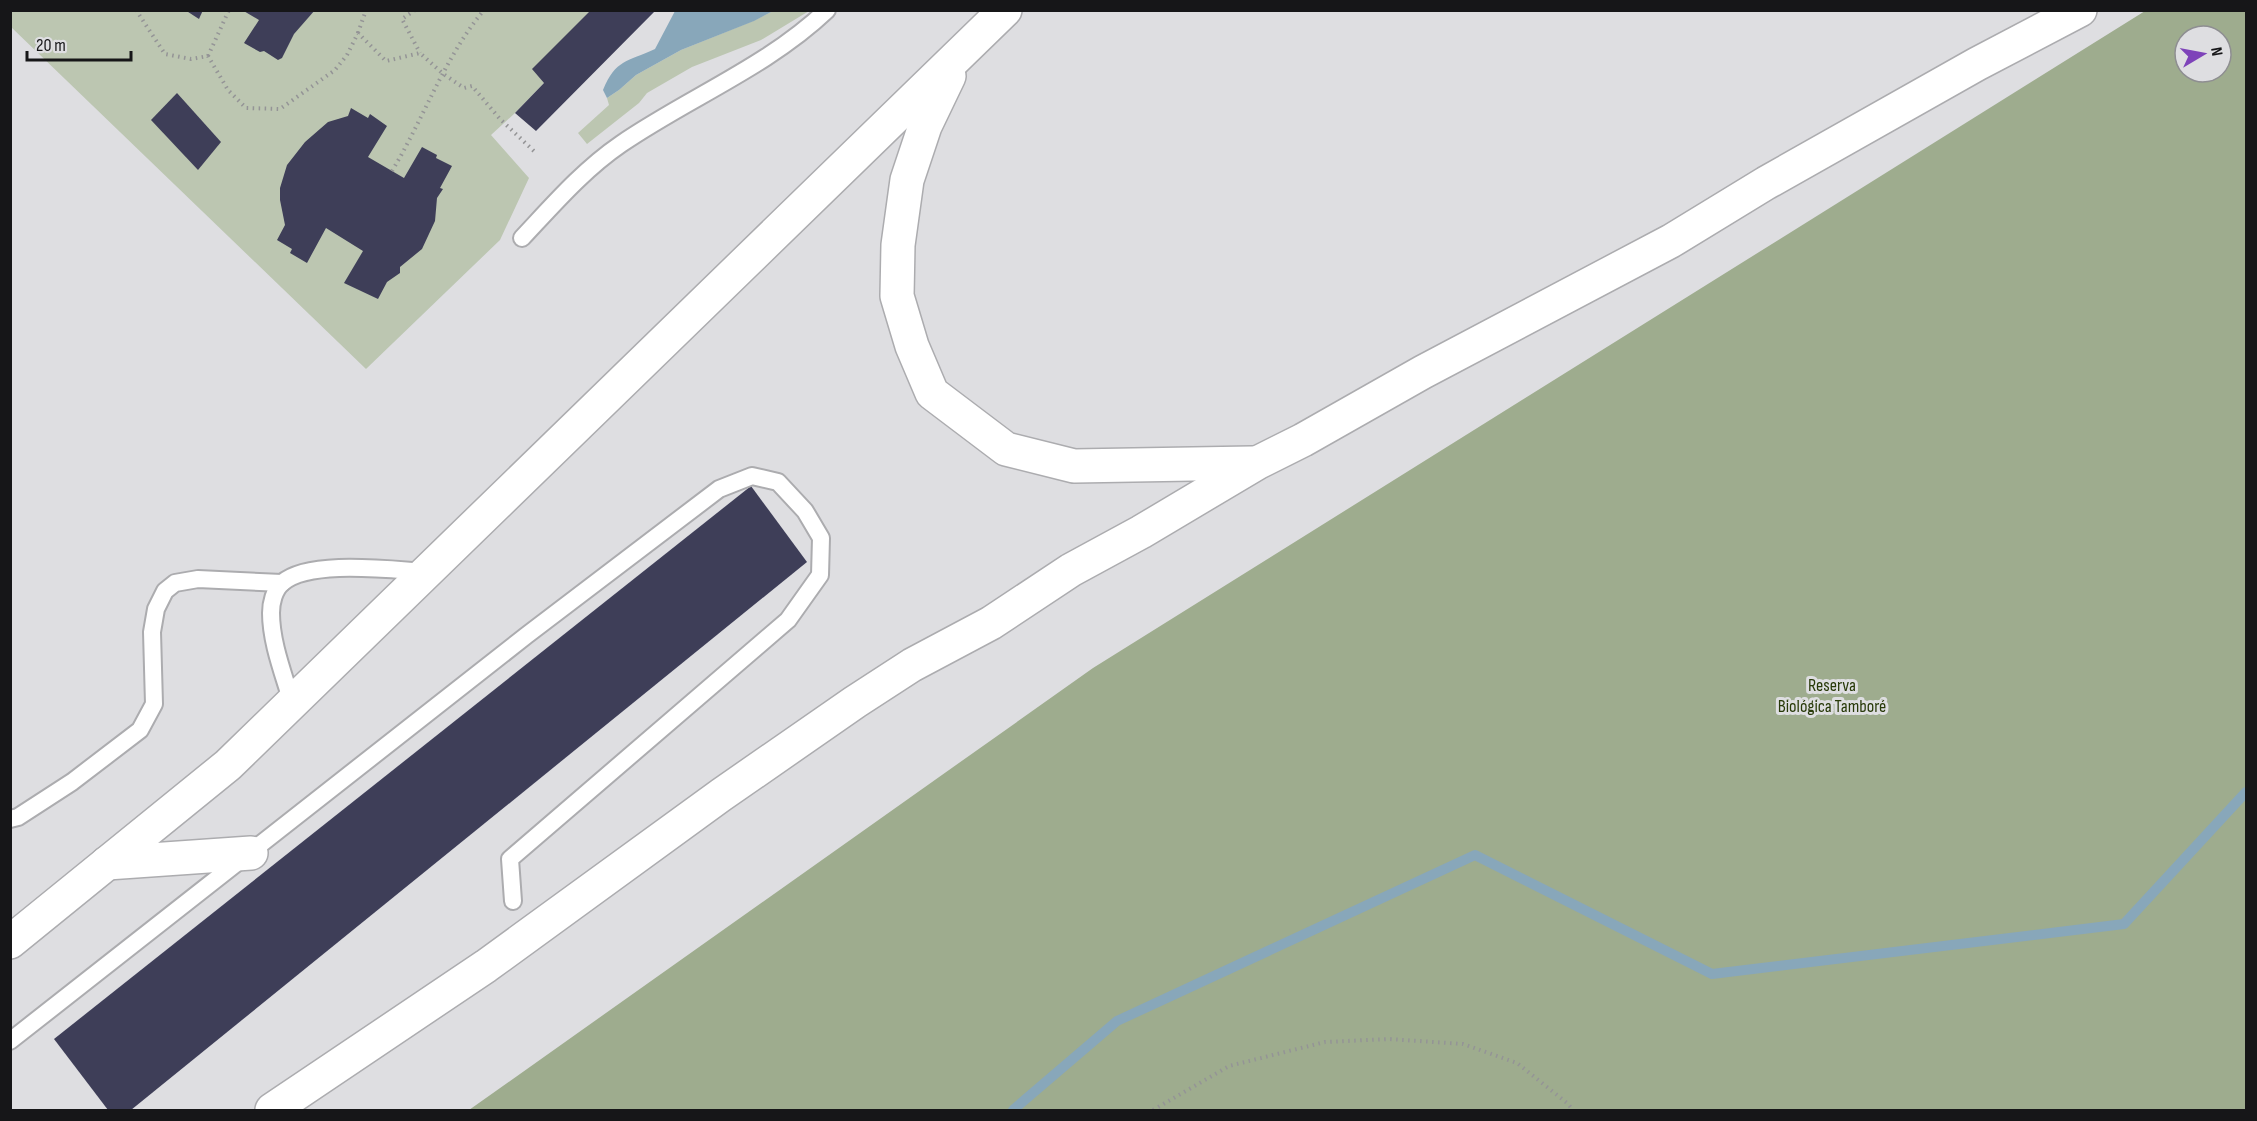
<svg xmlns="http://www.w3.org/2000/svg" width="2257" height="1121" font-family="'Sofia Sans Condensed',sans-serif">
<rect width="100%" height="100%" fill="#dedee1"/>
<g fill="#bcc6b1">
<polygon points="10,11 591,11 533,69 544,83 515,113 491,135 529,178 500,240 366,369 11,27"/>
<polygon points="773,11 809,11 761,40 692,67 647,93 639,103 587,144 578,133 609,105 607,98 619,90 636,75 681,50 753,21"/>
</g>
<path fill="#9eac8e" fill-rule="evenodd" d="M2145,11H2246V1110H469L1093,668ZM2185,36H2221V72H2185Z"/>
<path fill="#88a7ba" d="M675,11H773L754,21L681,50L636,75L619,90L607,98L603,90C616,59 627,62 655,49Z"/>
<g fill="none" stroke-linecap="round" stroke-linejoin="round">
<polyline stroke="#88a7ba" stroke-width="10" points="1013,1110 1117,1021 1475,855 1712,974 2124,924 2246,792"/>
</g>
<g fill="#3e3e58">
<polygon points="185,10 203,10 199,19"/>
<polygon points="242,10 315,10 294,34 282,58 278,60 264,51 260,52 244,43 259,20"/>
<polygon points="591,10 656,10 536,131 515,113 544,83 532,69"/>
<polygon points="177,93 221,142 198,170 151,120"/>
<polygon points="351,108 368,118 370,114 387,126 368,157 404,178 422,147 437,155 436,158 452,166 440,188 443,189 437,198 435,221 422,249 400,267 400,273 387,282 378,299 344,283 363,251 326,228 307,263 290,253 292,249 277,240 285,225 280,200 280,188 287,165 305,142 328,122 348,116"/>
<polygon points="751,486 807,562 131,1110 108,1110 54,1039"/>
</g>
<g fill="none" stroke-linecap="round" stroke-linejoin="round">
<g stroke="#acacaf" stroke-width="20">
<g id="service">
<path d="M522,238C553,205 583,170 621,144C688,98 767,67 827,10"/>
<path d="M292,703C284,675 271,643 271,613C271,603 274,590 282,583C309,559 392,570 428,572"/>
<polyline points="10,819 18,817 72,782 140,730 154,704 152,632 156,609 165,591 175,583 198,579 282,583"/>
<polyline points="10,1041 527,635 719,489 752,476 778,482 805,511 821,538 820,575 788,620 510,859 513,901"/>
</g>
</g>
<g stroke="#acacaf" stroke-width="36">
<g id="secondary">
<polyline points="949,76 925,126 907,180 898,245 897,296 912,346 932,393 1006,449 1074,466 1252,463"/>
<polyline points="107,863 251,853"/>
<polyline points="10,942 228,765 1005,10"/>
<polyline points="272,1110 486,966 721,795 855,702 912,665 991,623 1071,570 1141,532 1257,463 1303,440 1423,372 1671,241 1766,183 1977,64 2080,10"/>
</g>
</g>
<g stroke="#949496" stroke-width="4" stroke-dasharray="1.5 4.5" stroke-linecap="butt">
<polyline points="136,10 165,54 191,59 208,56 228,90 246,108 280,109 335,70 347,55 358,33 386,61 420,53 442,73 464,88 472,86 500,119 536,153"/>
<polyline points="415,10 402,19 420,53"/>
<polyline points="358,33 366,10"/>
<polyline points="208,56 229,10"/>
<path d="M392,171C424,118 444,58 484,10"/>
<polyline points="1153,1110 1229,1066 1325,1042 1389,1039 1463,1044 1517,1063 1567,1103 1573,1110"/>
</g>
<use href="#service" stroke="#fff" stroke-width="16"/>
<use href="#secondary" stroke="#fff" stroke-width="33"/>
</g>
<g text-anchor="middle" stroke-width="6" stroke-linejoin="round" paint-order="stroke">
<g font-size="18" fill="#283a09" stroke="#dedee1">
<text x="1832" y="691">Reserva<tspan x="1832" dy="21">Biológica Tamboré</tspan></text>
</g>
</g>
<rect width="2257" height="1121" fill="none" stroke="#161618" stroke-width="24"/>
<g transform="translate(2203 54) rotate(80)"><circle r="28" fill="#dedee1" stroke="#8e8e91" stroke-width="1.5"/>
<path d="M0-4.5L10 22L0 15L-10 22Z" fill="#7e43b9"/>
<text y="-9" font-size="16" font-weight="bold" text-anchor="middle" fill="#161618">N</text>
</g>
<path d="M27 51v9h104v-9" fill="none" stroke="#161618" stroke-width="3"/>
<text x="36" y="51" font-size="18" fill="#161618" stroke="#dedee1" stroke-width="4.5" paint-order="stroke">20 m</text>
</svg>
